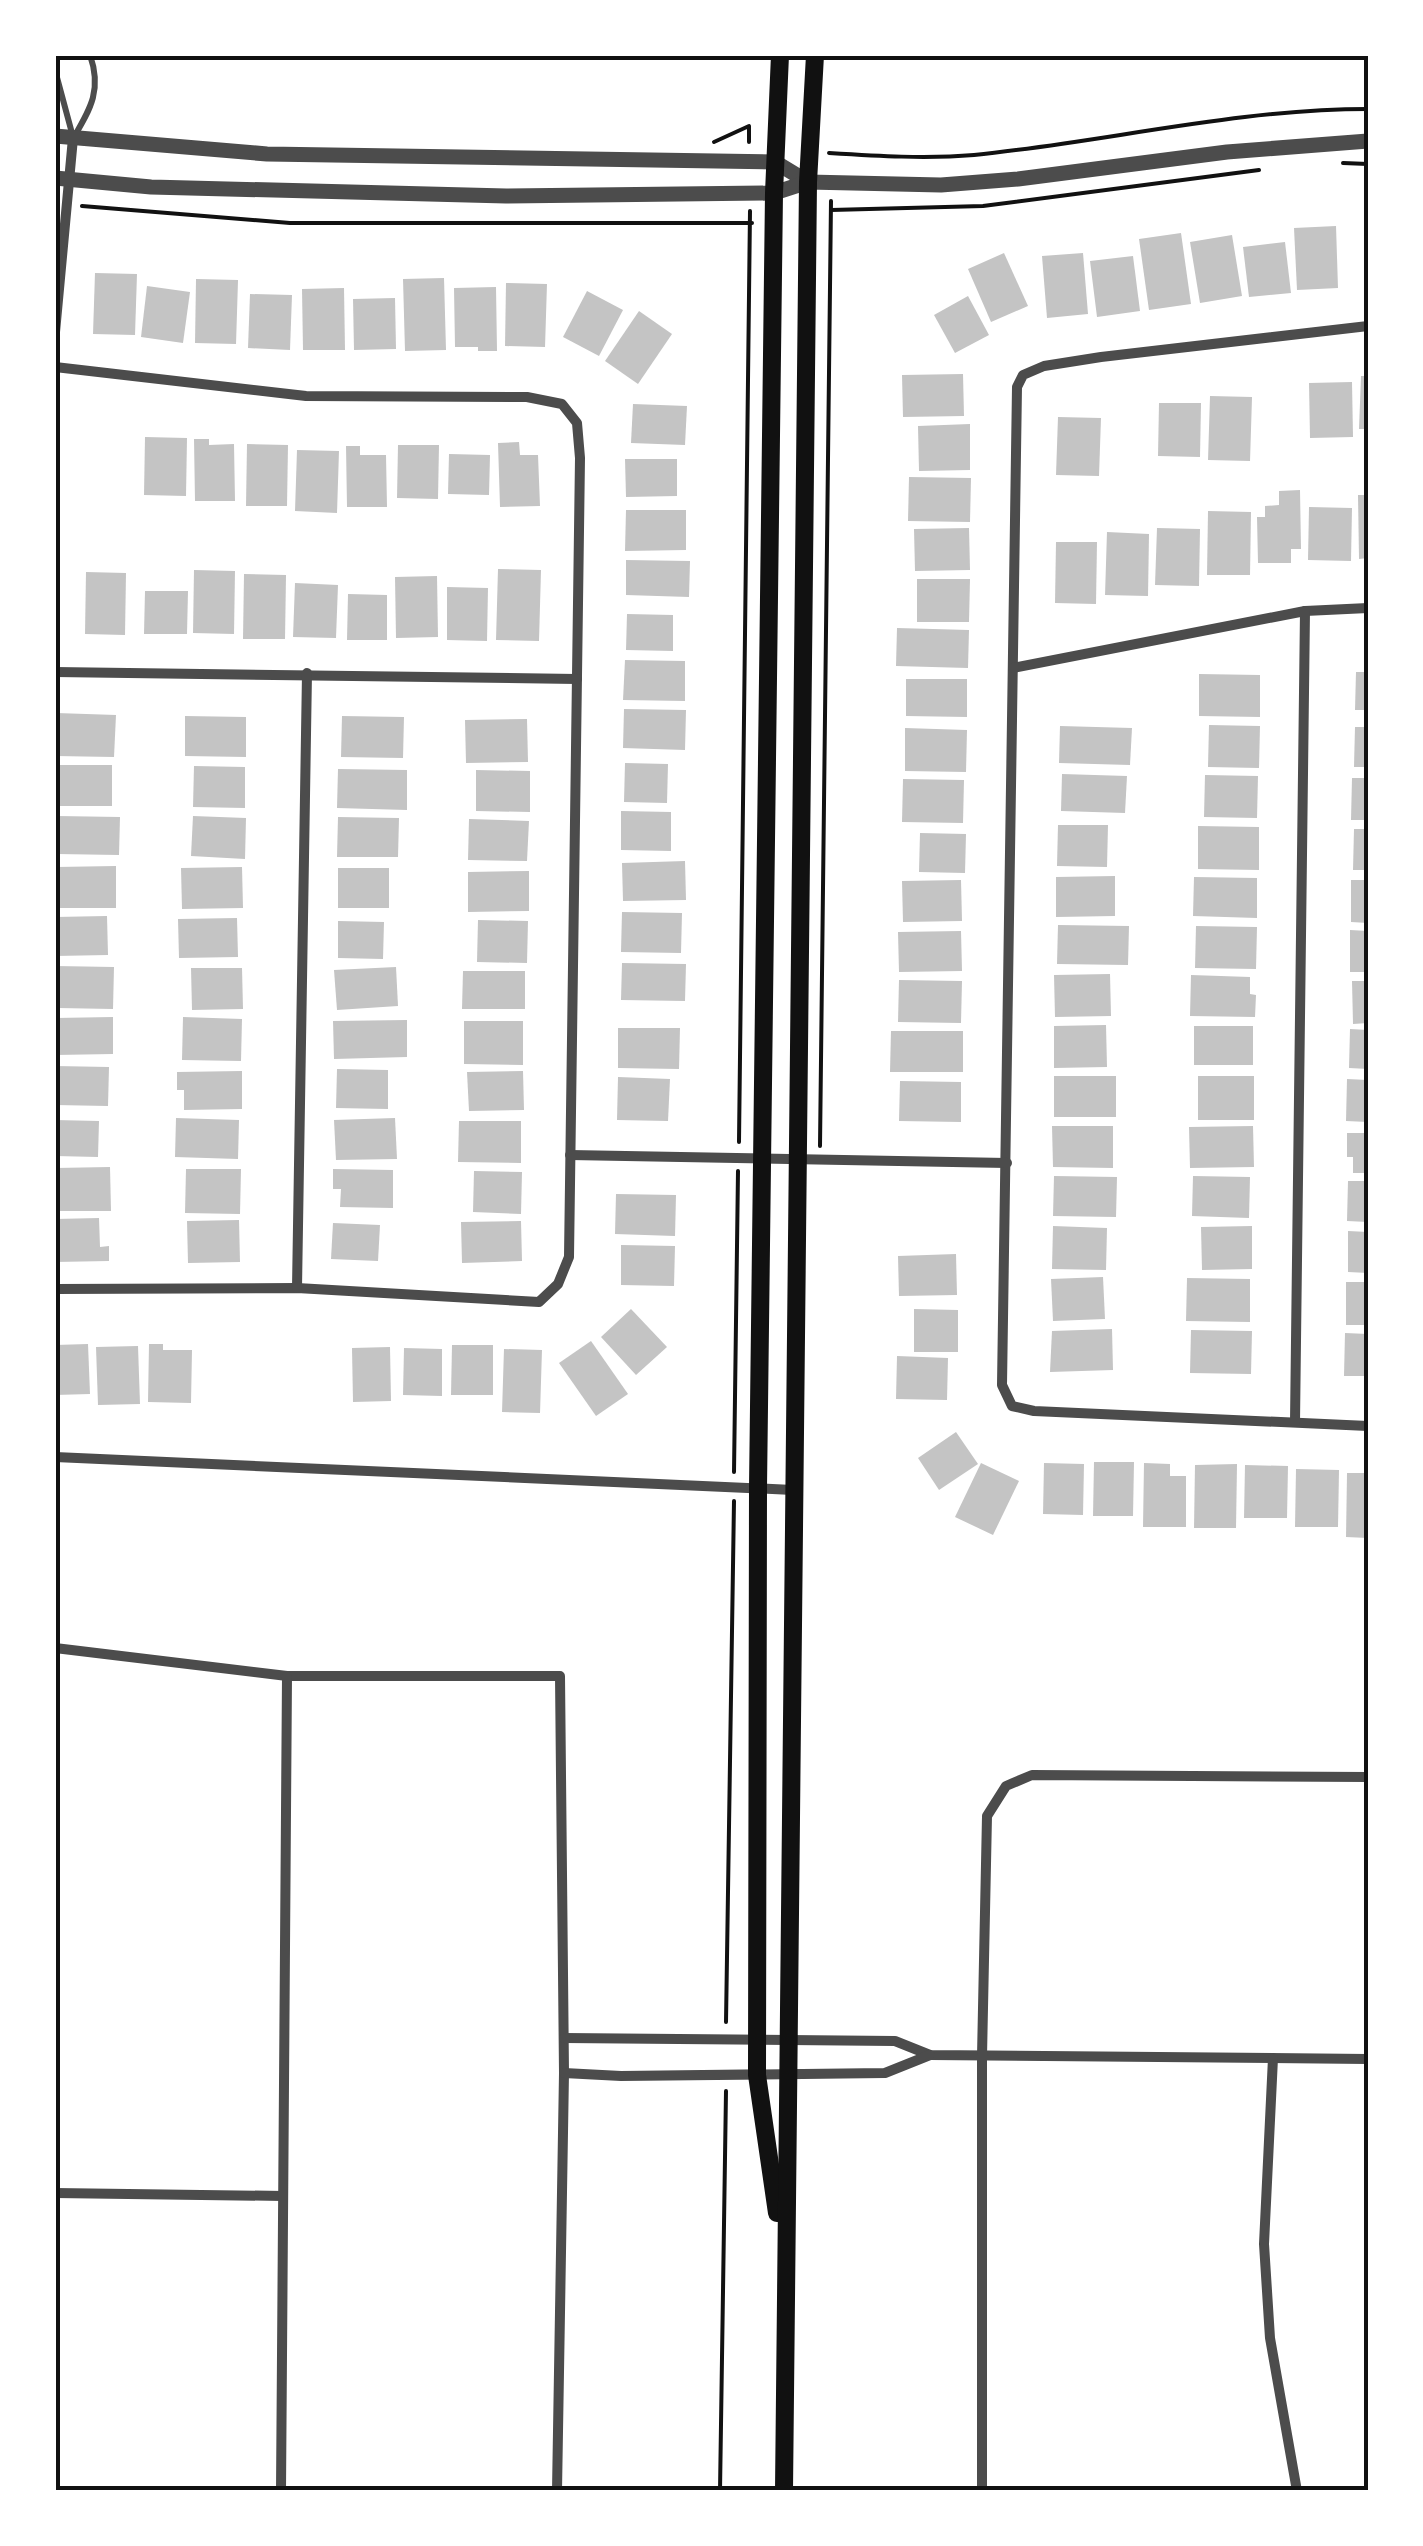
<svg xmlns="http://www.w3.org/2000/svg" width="1423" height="2546" font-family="'Alegreya Sans',sans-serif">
<rect width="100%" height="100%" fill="#fff"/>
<g fill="#c4c4c4">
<polygon points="1336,226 1338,288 1297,290 1294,228"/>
<polygon points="1181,233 1191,304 1149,310 1139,239"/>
<polygon points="1232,235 1242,296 1200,303 1190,242"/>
<polygon points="1285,242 1291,293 1249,297 1243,247"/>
<polygon points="1004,253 1028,306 991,322 968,269"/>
<polygon points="1083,253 1088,314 1047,318 1042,256"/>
<polygon points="1133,256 1140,311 1097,317 1090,261"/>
<polygon points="95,273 137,274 135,335 93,334"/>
<polygon points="444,278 446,350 405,351 403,279"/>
<polygon points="196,279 238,280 236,344 195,343"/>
<polygon points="506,283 547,284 545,347 505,346"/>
<polygon points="147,286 190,292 183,343 141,337"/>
<polygon points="496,287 497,351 478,351 478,347 455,347 454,288"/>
<polygon points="344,288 345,350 303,350 302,289"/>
<polygon points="587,291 623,310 599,356 563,337"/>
<polygon points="250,294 292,295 290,350 248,348"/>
<polygon points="968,296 989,335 955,353 934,315"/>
<polygon points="395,298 396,349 354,350 353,299"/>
<polygon points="639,311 672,334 638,384 605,361"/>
<polygon points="963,374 964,416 903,417 902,375"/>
<polygon points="1361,376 1368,376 1368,429 1359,429"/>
<polygon points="1352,382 1353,437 1310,438 1309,383"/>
<polygon points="1210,396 1252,397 1250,461 1208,460"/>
<polygon points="1159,403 1201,403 1200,457 1158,456"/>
<polygon points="633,404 687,406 685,445 631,443"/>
<polygon points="1058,417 1101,418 1099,476 1056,475"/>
<polygon points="970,424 970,470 919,471 918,426"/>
<polygon points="145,437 187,438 186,496 144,495"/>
<polygon points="194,439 209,439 209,445 234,444 235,501 195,501"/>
<polygon points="519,442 520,455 538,455 540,506 500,507 498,443"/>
<polygon points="247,444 288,445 287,506 246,506"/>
<polygon points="398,445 439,445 438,499 397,498"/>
<polygon points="346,446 360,446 360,455 386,455 387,507 347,507"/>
<polygon points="297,450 339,451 337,513 295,511"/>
<polygon points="449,454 490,455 489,495 448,494"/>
<polygon points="625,459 677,459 677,496 626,497"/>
<polygon points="909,477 971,478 970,522 908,521"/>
<polygon points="1300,490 1301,549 1291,549 1291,563 1258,563 1257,517 1265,517 1265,506 1279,505 1279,491"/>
<polygon points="1358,495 1368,495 1368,558 1359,559"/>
<polygon points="1309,507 1352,508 1351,561 1308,560"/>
<polygon points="626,510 686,510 686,550 625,551"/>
<polygon points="1208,511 1251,512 1250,575 1207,575"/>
<polygon points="969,528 970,570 915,571 914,529"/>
<polygon points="1157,528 1200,529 1199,586 1155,585"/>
<polygon points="1107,532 1149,534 1148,596 1105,595"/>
<polygon points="1056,542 1097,542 1096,604 1055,603"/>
<polygon points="626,560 690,561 689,597 626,595"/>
<polygon points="498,569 541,570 539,641 496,640"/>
<polygon points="194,570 235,571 234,634 193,633"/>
<polygon points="86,572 126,573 125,635 85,634"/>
<polygon points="244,574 286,575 285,639 243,639"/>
<polygon points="437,576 438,637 396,638 395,577"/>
<polygon points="917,579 970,579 969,622 917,622"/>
<polygon points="295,583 338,585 336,638 293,637"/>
<polygon points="447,587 488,588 487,641 447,640"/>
<polygon points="145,591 188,591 187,634 144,634"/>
<polygon points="348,594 387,595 387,640 347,640"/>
<polygon points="627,614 673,615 673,651 626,650"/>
<polygon points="897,628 969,630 968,668 896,666"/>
<polygon points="625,660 685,661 685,701 623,700"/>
<polygon points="1356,672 1368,672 1368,710 1355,710"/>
<polygon points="1199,674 1260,675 1260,717 1199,716"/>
<polygon points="906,679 967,679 967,717 906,716"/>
<polygon points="624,709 686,710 685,750 623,748"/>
<polygon points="56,713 116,715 114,757 55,756"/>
<polygon points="185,716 246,717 246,757 185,756"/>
<polygon points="342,716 404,717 403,758 341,757"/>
<polygon points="527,719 528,762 466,763 465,720"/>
<polygon points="1209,725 1260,726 1259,768 1208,767"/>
<polygon points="1060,726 1132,728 1130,765 1059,763"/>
<polygon points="1355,727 1368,727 1368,767 1354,767"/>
<polygon points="905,728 967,730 966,772 905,771"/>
<polygon points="625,763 668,764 667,803 624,802"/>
<polygon points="57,765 112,765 112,806 56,806"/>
<polygon points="194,766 245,767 245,808 193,807"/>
<polygon points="338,769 407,770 407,810 337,808"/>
<polygon points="476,770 530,771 530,812 476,811"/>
<polygon points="1062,774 1127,776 1125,813 1061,811"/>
<polygon points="1205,775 1258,776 1257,818 1204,817"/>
<polygon points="1352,778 1368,778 1368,820 1351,820"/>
<polygon points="903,779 964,780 963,823 902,822"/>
<polygon points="621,811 671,812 671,851 621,850"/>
<polygon points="57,816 120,817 119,855 57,854"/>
<polygon points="193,816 246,818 245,859 191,856"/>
<polygon points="338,817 399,818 398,857 337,857"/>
<polygon points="469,819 529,821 527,861 468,860"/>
<polygon points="1058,825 1108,825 1107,867 1057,866"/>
<polygon points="1198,826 1259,827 1259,870 1198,869"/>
<polygon points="1354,829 1368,829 1368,870 1353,870"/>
<polygon points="920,833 966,834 965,873 919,872"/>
<polygon points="685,861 686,900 623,901 622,863"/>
<polygon points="116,866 116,908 55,908 56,867"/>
<polygon points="242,867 243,908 182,909 181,868"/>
<rect x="338" y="868" width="51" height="40"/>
<polygon points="529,871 529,911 468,912 468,872"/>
<polygon points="1115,876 1115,916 1056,917 1056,877"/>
<polygon points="1194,877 1257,878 1257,918 1193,916"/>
<polygon points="961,880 962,921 903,922 902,881"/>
<polygon points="1351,880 1368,880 1368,923 1351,922"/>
<polygon points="622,912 682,913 681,953 621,952"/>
<polygon points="107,916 108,955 55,956 55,917"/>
<polygon points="237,918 238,957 179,958 178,919"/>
<polygon points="478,920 528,921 527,963 477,962"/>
<polygon points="338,921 384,922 383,959 338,958"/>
<polygon points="1058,925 1129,926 1128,965 1057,964"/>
<polygon points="1196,926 1257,927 1256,969 1195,968"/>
<polygon points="1350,930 1368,931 1368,972 1350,972"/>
<polygon points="961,931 962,971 899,972 898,932"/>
<polygon points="622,963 686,964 685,1001 621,1000"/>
<polygon points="55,966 114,967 113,1009 58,1008"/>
<polygon points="396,967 398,1006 337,1010 334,970"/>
<polygon points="191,968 242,968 243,1009 192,1010"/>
<polygon points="463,971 525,971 525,1009 462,1009"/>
<polygon points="1110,974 1111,1016 1055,1017 1054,975"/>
<polygon points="1191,975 1250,977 1250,994 1256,995 1255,1017 1190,1016"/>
<polygon points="899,980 962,981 961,1023 898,1022"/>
<polygon points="1352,981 1368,981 1368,1023 1353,1024"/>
<polygon points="113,1017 113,1054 55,1055 55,1018"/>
<polygon points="183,1017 242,1019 241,1061 182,1060"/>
<polygon points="407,1020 407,1057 334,1059 333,1021"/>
<polygon points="464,1021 523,1021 523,1065 464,1064"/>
<polygon points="1106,1025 1107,1067 1054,1068 1054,1026"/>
<rect x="1194" y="1026" width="59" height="39"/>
<polygon points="618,1028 680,1028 679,1069 618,1068"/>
<polygon points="1350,1029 1368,1030 1368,1069 1349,1068"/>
<polygon points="891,1031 963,1031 963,1072 890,1072"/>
<polygon points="55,1066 109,1067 108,1106 55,1105"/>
<polygon points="337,1069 388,1070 388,1109 336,1108"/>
<polygon points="242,1071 242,1109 184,1110 184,1090 177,1090 177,1072"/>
<polygon points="523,1071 524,1110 469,1111 467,1072"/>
<rect x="1054" y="1076" width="62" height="41"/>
<rect x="1198" y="1076" width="56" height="44"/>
<polygon points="618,1077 670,1079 668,1121 617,1120"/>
<polygon points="1347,1079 1368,1080 1368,1122 1346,1121"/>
<polygon points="900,1081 961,1082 961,1122 899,1121"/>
<polygon points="176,1118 239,1120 238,1159 175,1157"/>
<polygon points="395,1118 397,1159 336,1160 334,1120"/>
<polygon points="55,1120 99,1121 98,1157 55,1156"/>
<polygon points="459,1121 521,1121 521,1163 458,1162"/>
<polygon points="1052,1126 1113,1126 1113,1168 1053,1167"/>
<polygon points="1253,1126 1254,1167 1190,1168 1189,1127"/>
<polygon points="1347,1133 1368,1133 1368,1173 1353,1173 1353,1157 1347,1157"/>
<polygon points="110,1167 111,1211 55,1211 55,1168"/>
<polygon points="186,1169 241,1169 240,1214 185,1213"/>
<polygon points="333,1169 393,1170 393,1208 340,1207 341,1189 333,1189"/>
<polygon points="474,1171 522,1172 521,1214 473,1212"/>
<polygon points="1054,1176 1117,1177 1116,1217 1053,1216"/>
<polygon points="1193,1176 1250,1177 1249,1218 1192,1216"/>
<polygon points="1348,1181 1368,1181 1368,1222 1347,1221"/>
<polygon points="616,1194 676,1195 675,1236 615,1234"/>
<polygon points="99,1218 100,1247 109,1246 109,1261 55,1262 55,1219"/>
<polygon points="239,1220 240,1262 188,1263 187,1221"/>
<polygon points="521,1221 522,1261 462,1263 461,1222"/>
<polygon points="333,1223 380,1225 378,1261 331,1259"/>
<polygon points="1053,1226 1107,1228 1106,1270 1052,1269"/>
<polygon points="1252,1226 1252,1269 1202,1270 1201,1227"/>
<polygon points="1348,1231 1368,1232 1368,1273 1348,1272"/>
<polygon points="621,1245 675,1246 674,1286 621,1285"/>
<polygon points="956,1254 957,1295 899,1296 898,1256"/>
<polygon points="1103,1277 1105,1319 1053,1321 1051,1279"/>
<polygon points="1187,1278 1250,1279 1250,1322 1186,1321"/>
<rect x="1346" y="1282" width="22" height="43"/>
<polygon points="631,1309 667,1347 636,1375 601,1337"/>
<polygon points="914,1309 958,1310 958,1352 914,1352"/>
<polygon points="1112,1329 1113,1370 1050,1372 1052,1331"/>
<polygon points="1191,1330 1252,1331 1251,1374 1190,1373"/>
<polygon points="1345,1333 1368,1334 1368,1376 1344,1376"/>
<polygon points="591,1341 628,1394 596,1416 559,1363"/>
<polygon points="88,1344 90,1394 55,1395 55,1345"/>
<polygon points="149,1344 163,1344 163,1350 192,1350 191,1403 148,1402"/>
<polygon points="452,1345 493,1345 493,1395 451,1395"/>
<polygon points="138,1346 140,1404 98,1405 96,1347"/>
<polygon points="390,1347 391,1401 353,1402 352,1348"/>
<polygon points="404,1348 442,1349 442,1396 403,1395"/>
<polygon points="504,1349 542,1350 540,1413 502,1412"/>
<polygon points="897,1356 948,1358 947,1400 896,1399"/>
<polygon points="956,1432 978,1464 939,1490 918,1458"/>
<polygon points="1094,1462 1134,1462 1133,1516 1093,1516"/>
<polygon points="981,1463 1019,1481 993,1535 955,1517"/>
<polygon points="1044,1463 1084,1464 1083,1515 1043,1514"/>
<polygon points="1144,1463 1170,1464 1170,1476 1186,1476 1186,1527 1143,1527"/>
<polygon points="1237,1464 1236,1528 1194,1528 1195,1465"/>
<polygon points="1245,1465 1288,1466 1287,1518 1244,1518"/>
<polygon points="1296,1469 1339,1470 1338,1527 1295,1527"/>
<polygon points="1347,1473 1368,1473 1368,1538 1346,1537"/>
</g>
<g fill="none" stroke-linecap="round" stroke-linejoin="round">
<g stroke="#111" stroke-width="4">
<polyline points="714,142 749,126 749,142"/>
<path d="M829,153C877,156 926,159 974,155C1105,142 1236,109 1368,109"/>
<polyline points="1343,163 1368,164"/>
<polyline points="82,206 290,223 752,223"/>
<polyline points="831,210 983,206 1259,170"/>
<polyline points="739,1142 750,211"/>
<polyline points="820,1146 831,201"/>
<polyline points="734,1472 738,1171"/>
<polyline points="726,2022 734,1501"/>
<polyline points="720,2491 726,2091"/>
</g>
<g stroke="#4c4c4c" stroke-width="6">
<polyline points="55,70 73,137"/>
<path d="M74,137C91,108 102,89 90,55"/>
</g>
<g stroke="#4c4c4c" stroke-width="10">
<polyline points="1368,326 1101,357 1044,366 1023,375 1017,387 1002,1385 1012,1406 1034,1411 1368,1426"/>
<polyline points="55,332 73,138"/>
<polyline points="55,367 306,396 527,397 562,404 577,423 580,458 569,1257 558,1284 539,1302 297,1288 55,1289"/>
<polyline points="1013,668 1305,611 1368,608"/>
<polyline points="55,672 577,679"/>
<polyline points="570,1155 1007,1163"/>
<polyline points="297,1288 307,673"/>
<polyline points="1295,1422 1305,611"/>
<polyline points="55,1457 793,1490"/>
<polyline points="55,1648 287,1676 560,1676 564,2073 557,2491"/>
<polyline points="564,2038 895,2041 930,2055 1368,2059"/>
<polyline points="1273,2058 1264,2244 1270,2338 1297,2491"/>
<polyline points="564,2073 621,2076 885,2073 930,2055"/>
<polyline points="55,2193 283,2196"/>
<polyline points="281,2491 287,1676"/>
<polyline points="982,2491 982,2056 987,1816 1006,1786 1032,1775 1368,1777"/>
</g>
<g stroke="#4c4c4c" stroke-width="15">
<polyline points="55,136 267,154 775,162 808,182"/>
<polyline points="55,178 151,187 506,196 774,193 808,182 941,185 1018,179 1227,152 1368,141"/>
</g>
<g stroke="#111" stroke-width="18">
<polyline points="777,2213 757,2075 758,1488 774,193 780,55"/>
<polyline points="784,2491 808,182 815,55"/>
</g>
</g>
<rect width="1423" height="2546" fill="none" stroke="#ffffff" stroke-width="115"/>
<rect x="58" y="58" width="1308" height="2430" fill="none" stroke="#111" stroke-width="4"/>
</svg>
